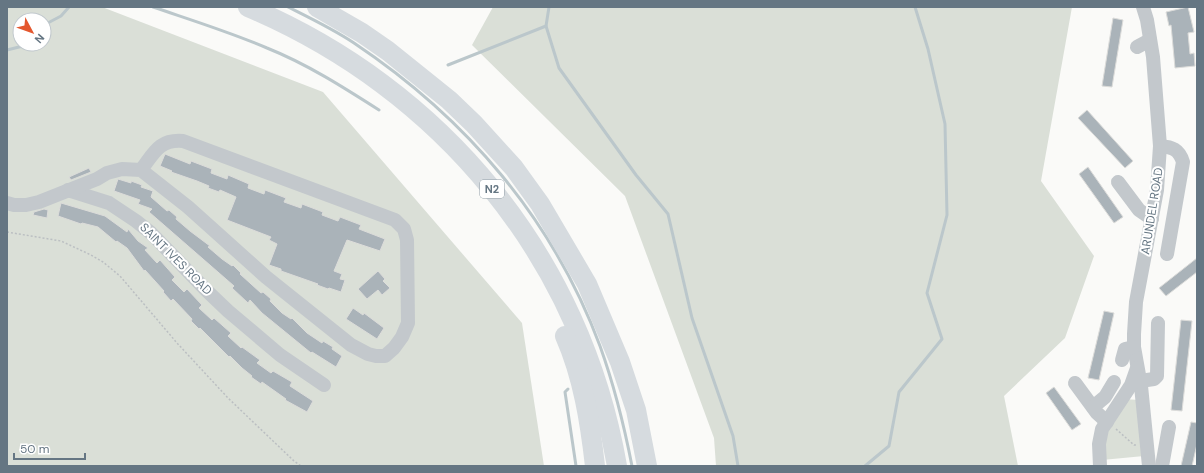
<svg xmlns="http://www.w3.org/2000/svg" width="1204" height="473" font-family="'DM Sans',sans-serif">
<rect width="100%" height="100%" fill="#fafaf8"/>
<g fill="#dadfd7" fill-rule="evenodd">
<path d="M7,7H102L323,92L522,323L544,466H7ZM20,20H44V44H20Z"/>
<polygon points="493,7 1072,7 1041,181 1094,256 1065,338 1004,396 1018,466 716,466 714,438 625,196 472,45"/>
<polygon points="1124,399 1139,400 1144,456 1102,460 1102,441"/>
</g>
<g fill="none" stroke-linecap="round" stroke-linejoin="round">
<g stroke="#bbc7cb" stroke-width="3">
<path d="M153,7C191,20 230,32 267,48C307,64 343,87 379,110"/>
<path d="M288,7C310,18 333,29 354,43C466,118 553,219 600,346C614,385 624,425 632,466"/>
<polyline points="549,7 546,26 559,68 636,175 668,214 692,318 733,436 738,466"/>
<polyline points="44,25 61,16 69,7"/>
<polyline points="7,50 31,44"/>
<polyline points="448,65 546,26"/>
<polyline points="568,389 565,392 576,466"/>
<polyline points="865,466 889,446 899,392 942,339 927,293 947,215 945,124 928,49 915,7"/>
</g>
</g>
<g fill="#aab3b9" stroke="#dcdcda">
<polygon points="1188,7 1194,32 1188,33 1190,54 1194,53 1195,66 1175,68 1171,25 1169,26 1166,12"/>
<polygon points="1113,18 1123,20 1112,87 1102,86"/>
<polygon points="1087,110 1133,161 1125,168 1078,118"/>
<polygon points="165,154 190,164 191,161 212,169 211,173 227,179 228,175 249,184 248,188 264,194 265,190 286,198 284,202 301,208 302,204 323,212 322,215 338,221 340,217 361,225 359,229 385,239 380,251 347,240 334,271 342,274 340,279 345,280 341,292 329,288 328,289 317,285 318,284 281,271 281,269 269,265 277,244 269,240 271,237 227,220 236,197 220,190 219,192 208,188 209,186 197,181 171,172 172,171 160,166"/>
<polygon points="1088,167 1123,217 1114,223 1079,174"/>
<polygon points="89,168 91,172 71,180 69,177"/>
<polygon points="118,179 131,183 131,181 142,185 141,187 153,191 151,197 167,211 169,210 177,217 176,219 190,231 210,246 208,247 222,259 232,266 233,265 241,273 240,274 261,293 263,292 271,299 270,301 282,313 291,319 292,318 307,333 322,343 323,341 333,347 332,349 342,356 336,367 312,352 311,353 262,313 250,300 248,303 232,288 234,286 149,212 152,209 138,204 140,200 114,191"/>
<polygon points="61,203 105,216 127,232 128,229 138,241 148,248 145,250 157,263 160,260 175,277 172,280 184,292 187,289 202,305 199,308 212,320 214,318 231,333 228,336 241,348 242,347 260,360 257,363 271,373 273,371 292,382 290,386 313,401 307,412 285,400 286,399 262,382 261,384 251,377 252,376 242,368 230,356 229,357 200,328 199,329 191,321 192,319 173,299 171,301 163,292 164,291 145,270 144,271 127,248 117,241 116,242 98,227 82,223 81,224 58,216"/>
<polygon points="44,209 48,210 47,218 33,215 34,212"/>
<polygon points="1197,258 1197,272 1166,296 1159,288"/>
<polygon points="378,271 385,279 383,281 390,288 382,295 378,290 367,299 358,289"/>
<polygon points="353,308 363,315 364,313 384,328 377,339 346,319"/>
<polygon points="1104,311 1114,313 1099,380 1088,378"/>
<polygon points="1181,320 1192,321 1182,411 1171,410"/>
<polygon points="1054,387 1081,424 1072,430 1046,393"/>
<polygon points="1191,422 1197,423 1197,444 1192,466 1181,466"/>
</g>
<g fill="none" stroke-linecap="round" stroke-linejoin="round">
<g stroke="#bbbfc2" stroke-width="1.5" stroke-dasharray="2 2" stroke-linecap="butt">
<polyline points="7,232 61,241 91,255 103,262 120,276 177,343 228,398 294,461 301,466"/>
<polyline points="1116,429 1134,445 1136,445"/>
</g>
<g stroke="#c3c8cc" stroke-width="14">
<polyline points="1143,7 1147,20 1153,57 1160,146 1157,190 1136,302 1134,334 1134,347 1141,386 1149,466"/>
<polyline points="1137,47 1150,40"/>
<path d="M1160,146C1172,147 1179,149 1183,162L1167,254"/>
<polyline points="1118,182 1139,210 1152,219"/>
<polyline points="68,190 109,203 136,221 151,233 206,290 228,311 280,355 324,385"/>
<path d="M7,203L14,205H26L39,202L97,179L107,173L122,169L141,170L188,207L266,277L351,345L368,354L376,356H385L394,348L402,337L408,323L407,240L404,229L395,220L183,141C159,139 154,153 141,170"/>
<polyline points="1122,360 1125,349 1134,347"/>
<polyline points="1140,381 1154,379 1157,376 1158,323"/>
<polyline points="1075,383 1097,413 1107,422"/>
<polyline points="1093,407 1105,397 1114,382"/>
<polyline points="1100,466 1099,444 1102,429 1131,385 1137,368"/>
<polyline points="1162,466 1169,427"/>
</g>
<g stroke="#d6dbdf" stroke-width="20">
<path d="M248,7C442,89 581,257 617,466"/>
<polyline points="317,7 362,33 388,51 449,100 474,124 514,168 540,204 587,284 620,362 636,410 647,466"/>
<path d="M565,336C583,377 590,422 595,466"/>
</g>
</g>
<g text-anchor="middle" stroke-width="4" stroke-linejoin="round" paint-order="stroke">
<rect fill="#fff" stroke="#939fa8" stroke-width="1" x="480" y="180" width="24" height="18" rx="3"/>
<g font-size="11" font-weight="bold" fill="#657683">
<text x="492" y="193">N2</text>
</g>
<g font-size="12" fill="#657683" stroke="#fff">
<text transform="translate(1152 211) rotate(-81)" y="4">ARUNDEL ROAD</text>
<text transform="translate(176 259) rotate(45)" y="4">SAINT IVES ROAD</text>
</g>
</g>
<rect width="1204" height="473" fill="none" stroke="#657683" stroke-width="16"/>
<g transform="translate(32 32) rotate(131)"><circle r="19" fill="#ffffff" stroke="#c1c8cd"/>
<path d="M0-3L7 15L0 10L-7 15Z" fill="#e4572e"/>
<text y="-6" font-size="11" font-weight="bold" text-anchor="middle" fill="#657683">N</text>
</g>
<path d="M14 453v6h71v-6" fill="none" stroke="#657683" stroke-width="2"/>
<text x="20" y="453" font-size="12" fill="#657683" stroke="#ffffff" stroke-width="3" paint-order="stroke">50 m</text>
</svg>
